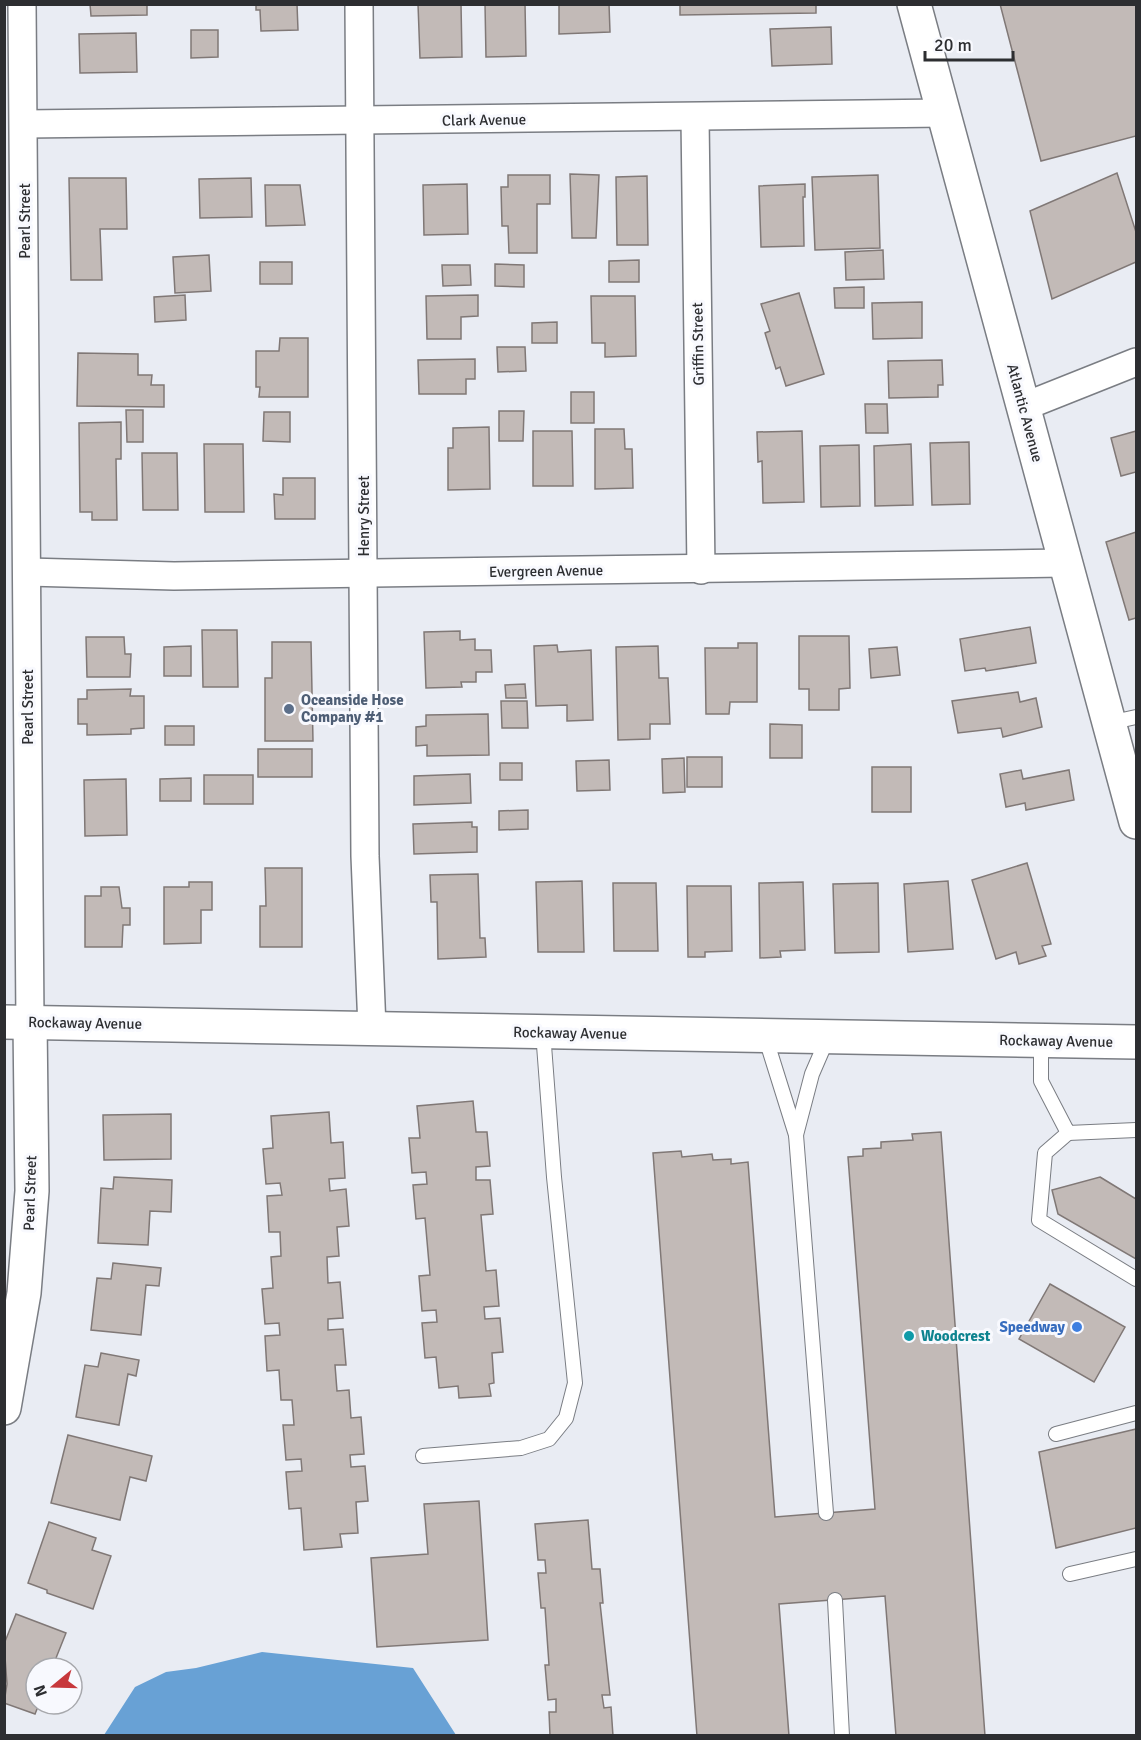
<svg xmlns="http://www.w3.org/2000/svg" width="1141" height="1740" font-family="Signika,sans-serif">
<rect width="100%" height="100%" fill="#e9ecf3"/>
<polygon fill="#68a1d5" points="262,1652 413,1668 456,1735 104,1735 135,1687 166,1672 196,1668"/>
<g fill="#c2bab7" stroke="#807876" stroke-width="1.5">
<polygon points="90,4 147,4 147,15 91,16"/>
<polygon points="256,4 297,4 298,30 261,31 260,10 256,10"/>
<polygon points="418,4 461,4 462,57 420,58"/>
<polygon points="485,4 525,4 526,56 486,57"/>
<polygon points="559,4 609,4 610,32 559,34"/>
<polygon points="680,4 816,4 816,13 680,15"/>
<polygon points="1000,4 1136,4 1136,136 1041,161"/>
<polygon points="831,27 832,64 772,66 770,29"/>
<polygon points="191,30 218,30 218,57 191,58"/>
<polygon points="136,33 137,72 80,73 79,34"/>
<polygon points="1117,173 1136,232 1136,262 1052,299 1030,211"/>
<polygon points="570,174 599,175 596,238 572,238"/>
<polygon points="508,175 550,175 550,204 537,204 537,253 509,253 508,226 502,226 501,187 508,187"/>
<polygon points="878,175 880,248 815,250 812,177"/>
<polygon points="647,176 648,245 617,245 616,177"/>
<polygon points="69,178 126,178 127,229 100,229 102,280 71,280"/>
<polygon points="251,178 252,217 200,218 199,179"/>
<polygon points="467,184 468,234 424,235 423,185"/>
<polygon points="805,184 805,197 803,197 804,246 761,247 759,186"/>
<polygon points="265,185 300,185 305,225 266,226"/>
<polygon points="883,250 884,279 846,280 845,252"/>
<polygon points="209,255 211,291 175,293 173,257"/>
<polygon points="639,260 639,282 609,282 609,261"/>
<rect x="260" y="262" width="32" height="22"/>
<polygon points="495,264 524,265 524,287 495,286"/>
<polygon points="442,265 470,265 471,285 443,286"/>
<polygon points="864,287 864,308 835,308 834,288"/>
<polygon points="799,293 824,374 786,386 780,367 776,369 765,333 770,331 761,304"/>
<polygon points="185,295 186,320 155,322 154,297"/>
<polygon points="478,295 478,316 461,317 461,339 427,339 426,296"/>
<polygon points="591,296 635,296 636,356 605,357 605,343 592,343"/>
<polygon points="922,302 922,338 873,339 872,303"/>
<polygon points="557,322 557,343 532,343 532,323"/>
<polygon points="280,338 308,338 308,397 259,397 260,387 256,387 256,351 279,351"/>
<polygon points="497,347 525,347 526,371 498,372"/>
<polygon points="78,353 138,354 138,375 152,375 151,385 164,385 164,407 77,406"/>
<polygon points="475,359 475,379 466,379 466,394 419,394 418,360"/>
<polygon points="942,360 943,385 938,385 938,397 889,398 888,361"/>
<rect x="571" y="392" width="23" height="31"/>
<polygon points="865,404 887,404 888,433 866,433"/>
<polygon points="126,410 143,410 143,442 127,442"/>
<polygon points="499,411 524,411 523,441 499,441"/>
<polygon points="264,412 290,412 290,442 263,441"/>
<polygon points="121,422 121,459 116,459 117,520 92,520 92,512 80,512 79,423"/>
<polygon points="489,427 490,489 448,490 448,448 453,448 453,428"/>
<polygon points="595,429 624,429 625,449 632,449 633,488 595,489"/>
<polygon points="533,431 572,431 573,486 533,486"/>
<polygon points="802,431 804,502 763,503 762,461 758,462 757,432"/>
<polygon points="1136,431 1136,472 1121,476 1111,438"/>
<polygon points="969,442 970,504 932,505 930,443"/>
<polygon points="204,444 243,444 244,512 205,512"/>
<polygon points="911,444 913,505 875,506 874,446"/>
<polygon points="859,445 860,506 821,507 820,446"/>
<polygon points="142,453 177,453 178,510 143,510"/>
<polygon points="283,478 315,478 315,519 275,519 274,494 283,495"/>
<polygon points="1136,532 1136,618 1129,620 1106,542"/>
<polygon points="1030,627 1036,663 986,671 985,668 965,671 960,639"/>
<polygon points="202,630 237,630 238,687 203,687"/>
<polygon points="460,631 460,640 475,639 475,650 491,650 492,672 476,672 476,682 461,682 462,687 426,688 424,632"/>
<polygon points="799,636 849,636 850,688 839,689 839,710 809,710 809,689 799,689"/>
<polygon points="86,637 124,637 125,654 131,654 130,677 87,677"/>
<polygon points="272,642 311,642 313,741 265,741 265,678 272,678"/>
<polygon points="738,643 757,643 757,702 730,702 729,714 706,714 705,648 738,648"/>
<polygon points="557,645 558,652 591,650 593,720 567,721 567,705 536,706 534,646"/>
<polygon points="191,646 191,676 164,676 164,647"/>
<polygon points="658,646 659,678 668,678 670,724 650,724 650,739 618,740 616,647"/>
<polygon points="897,647 900,675 871,678 869,649"/>
<polygon points="525,684 526,698 506,698 505,685"/>
<polygon points="131,689 130,696 144,696 144,728 131,729 131,734 87,735 87,724 78,724 78,699 87,699 87,690"/>
<polygon points="1018,692 1020,702 1036,698 1042,727 1003,737 1001,728 958,733 952,701"/>
<polygon points="501,701 527,701 528,728 502,728"/>
<polygon points="488,714 489,755 427,756 427,745 416,746 416,727 426,726 426,715"/>
<polygon points="770,724 802,725 802,758 770,758"/>
<rect x="165" y="726" width="29" height="19"/>
<rect x="258" y="749" width="54" height="28"/>
<rect x="687" y="757" width="35" height="30"/>
<polygon points="684,758 685,792 663,793 662,759"/>
<polygon points="609,760 610,790 577,791 576,761"/>
<rect x="500" y="763" width="22" height="17"/>
<rect x="872" y="767" width="39" height="45"/>
<polygon points="1021,770 1023,779 1069,770 1074,800 1026,810 1025,803 1006,807 1000,774"/>
<polygon points="470,774 471,803 414,805 414,776"/>
<rect x="204" y="775" width="49" height="29"/>
<polygon points="191,778 191,801 160,801 160,779"/>
<polygon points="126,779 127,835 85,836 84,780"/>
<polygon points="528,810 528,829 499,830 499,811"/>
<polygon points="472,822 472,827 477,827 477,852 414,854 413,824"/>
<polygon points="1027,863 1051,944 1042,946 1046,956 1019,964 1016,952 996,959 972,880"/>
<polygon points="265,868 302,868 302,947 260,947 260,906 266,906"/>
<polygon points="478,874 480,938 485,938 486,957 438,959 437,902 431,902 430,875"/>
<polygon points="582,881 584,952 538,952 536,882"/>
<polygon points="948,881 953,949 908,952 904,884"/>
<polygon points="189,882 212,882 212,910 201,910 201,943 164,944 164,887 189,887"/>
<polygon points="803,882 805,950 780,951 781,957 760,958 759,883"/>
<polygon points="613,883 656,883 658,951 614,951"/>
<polygon points="878,883 879,952 835,953 833,884"/>
<polygon points="687,886 731,886 732,951 705,952 705,957 688,957"/>
<polygon points="101,887 119,887 122,908 130,908 130,925 123,925 122,947 85,947 85,896 101,896"/>
<polygon points="473,1101 476,1132 487,1132 490,1166 476,1167 476,1180 490,1180 493,1214 481,1215 486,1271 496,1270 499,1306 484,1307 485,1319 500,1318 503,1352 492,1353 494,1383 489,1384 491,1396 459,1398 458,1386 439,1388 436,1357 425,1358 422,1323 437,1322 436,1310 422,1311 419,1276 430,1275 425,1218 416,1219 413,1185 427,1184 426,1172 412,1173 409,1138 420,1138 417,1106"/>
<polygon points="329,1112 331,1143 343,1142 345,1178 329,1179 330,1191 346,1189 349,1226 337,1227 339,1256 327,1257 328,1283 340,1282 343,1318 328,1319 328,1330 343,1329 346,1365 335,1365 337,1391 349,1390 351,1418 361,1417 364,1454 350,1455 351,1467 365,1466 368,1501 356,1502 358,1533 340,1534 342,1547 304,1550 301,1508 289,1509 286,1472 302,1471 301,1459 286,1460 283,1425 294,1425 292,1400 281,1400 279,1370 267,1371 265,1336 280,1335 279,1323 265,1324 262,1289 273,1288 271,1257 281,1256 280,1232 269,1232 267,1196 282,1195 280,1183 266,1184 263,1149 273,1148 271,1116"/>
<polygon points="171,1114 171,1159 104,1160 103,1115"/>
<polygon points="941,1132 985,1736 896,1736 885,1596 779,1604 789,1736 697,1736 653,1153 681,1151 682,1157 712,1154 713,1160 731,1159 731,1164 748,1162 775,1517 875,1509 848,1157 863,1156 863,1149 881,1148 881,1142 913,1140 912,1134"/>
<polygon points="114,1177 172,1180 171,1212 150,1211 148,1245 98,1243 101,1188 113,1189"/>
<polygon points="1100,1177 1136,1199 1136,1259 1058,1214 1052,1190"/>
<polygon points="113,1263 161,1268 159,1286 146,1285 141,1335 91,1330 97,1278 111,1279"/>
<polygon points="1050,1284 1125,1327 1094,1382 1019,1339"/>
<polygon points="101,1353 139,1360 136,1376 128,1374 119,1425 76,1417 85,1365 98,1367"/>
<polygon points="1136,1429 1136,1528 1056,1548 1039,1452"/>
<polygon points="68,1435 152,1456 146,1481 130,1477 120,1520 51,1503"/>
<polygon points="479,1501 488,1640 377,1647 371,1558 428,1554 424,1504"/>
<polygon points="588,1520 592,1569 600,1569 603,1603 600,1603 610,1695 602,1695 604,1708 611,1707 613,1736 550,1736 549,1712 556,1712 556,1699 548,1700 545,1665 549,1665 545,1608 541,1608 538,1573 546,1573 545,1560 538,1560 535,1524"/>
<polygon points="49,1522 96,1538 92,1550 111,1556 93,1609 47,1593 47,1590 28,1583"/>
<polygon points="16,1614 66,1633 52,1668 36,1668 36,1704 39,1704 35,1714 4,1703 7,1684 4,1644"/>
</g>
<g fill="none" stroke-linecap="round" stroke-linejoin="round">
<g stroke="#7a7d83" stroke-width="16">
<g id="lane">
<polyline points="1109,723 1136,717"/>
<polyline points="765,1036 796,1135 826,1513"/>
<polyline points="1041,1040 1041,1081 1068,1133 1136,1130"/>
<polyline points="1068,1133 1045,1153 1039,1220 1136,1279"/>
<polyline points="796,1135 812,1074 828,1037"/>
<polyline points="1056,1434 1136,1413"/>
<polyline points="423,1456 521,1448 549,1439 566,1418 575,1383 554,1177 543,1032"/>
<polyline points="1070,1574 1136,1559"/>
<polyline points="835,1600 842,1736"/>
</g>
</g>
<g stroke="#7a7d83" stroke-width="30">
<g id="street">
<polyline points="22,4 30,1022"/>
<polyline points="359,4 365,856 372,1028"/>
<polyline points="695,118 701,570"/>
<polyline points="25,124 944,113"/>
<polyline points="1023,407 1136,362"/>
<polyline points="28,572 174,576 1064,563"/>
</g>
</g>
<g stroke="#7a7d83" stroke-width="36">
<g id="secondary">
<polyline points="914,4 1136,822"/>
<polyline points="4,1022 1136,1042"/>
<polyline points="4,1408 24,1293 32,1191 30,1022"/>
</g>
</g>
<use href="#lane" stroke="#fff" stroke-width="14"/>
<use href="#street" stroke="#fff" stroke-width="27"/>
<use href="#secondary" stroke="#fff" stroke-width="33"/>
</g>
<circle fill="#5c6f8a" stroke="#f8f9fe" stroke-width="2" cx="289" cy="709" r="6"/>
<circle fill="#3f7fe0" stroke="#f8f9fe" stroke-width="2" cx="1077" cy="1327" r="6"/>
<circle fill="#0f9aa8" stroke="#f8f9fe" stroke-width="2" cx="909" cy="1336" r="6"/>
<g text-anchor="middle" stroke-width="6" stroke-linejoin="round" paint-order="stroke">
<g font-size="15" fill="#2d2e31" stroke="#f8f9fe">
<text transform="translate(484 120) rotate(-1)" y="5">Clark Avenue</text>
<text transform="translate(25 221) rotate(-90)" y="5">Pearl Street</text>
<text transform="translate(698 344) rotate(-91)" y="5">Griffin Street</text>
<text transform="translate(1025 413) rotate(75)" y="5">Atlantic Avenue</text>
<text transform="translate(364 516) rotate(-90)" y="5">Henry Street</text>
<text transform="translate(546 571) rotate(-1)" y="5">Evergreen Avenue</text>
<text transform="translate(28 707) rotate(-90)" y="5">Pearl Street</text>
<text transform="translate(85 1023) rotate(1)" y="5">Rockaway Avenue</text>
<text transform="translate(570 1033) rotate(1)" y="5">Rockaway Avenue</text>
<text transform="translate(1056 1041) rotate(1)" y="5">Rockaway Avenue</text>
<text transform="translate(30 1193) rotate(-88)" y="5">Pearl Street</text>
</g>
<g font-size="15" font-weight="bold" fill="#4e5e75" stroke="#f8f9fe" text-anchor="start">
<text x="301" y="705">Oceanside Hose<tspan x="301" dy="17">Company #1</tspan></text>
</g>
<g font-size="15" font-weight="bold" fill="#366cbe" stroke="#f8f9fe" text-anchor="end">
<text x="1065" y="1332">Speedway</text>
</g>
<g font-size="15" font-weight="bold" fill="#0d838f" stroke="#f8f9fe" text-anchor="start">
<text x="921" y="1341">Woodcrest</text>
</g>
</g>
<rect width="1141" height="1740" fill="none" stroke="#2d2e31" stroke-width="12"/>
<g transform="translate(54 1686) rotate(251)"><circle r="28" fill="#f8f9fe" stroke="#a7a8ac" stroke-width="1.5"/>
<path d="M0-4.5L10 22L0 15L-10 22Z" fill="#c7383c"/>
<text y="-9" font-size="16" font-weight="bold" text-anchor="middle" fill="#2d2e31">N</text>
</g>
<path d="M925 51v9h88v-9" fill="none" stroke="#2d2e31" stroke-width="3"/>
<text x="934" y="51" font-size="18" fill="#2d2e31" stroke="#f8f9fe" stroke-width="4.5" paint-order="stroke">20 m</text>
</svg>
